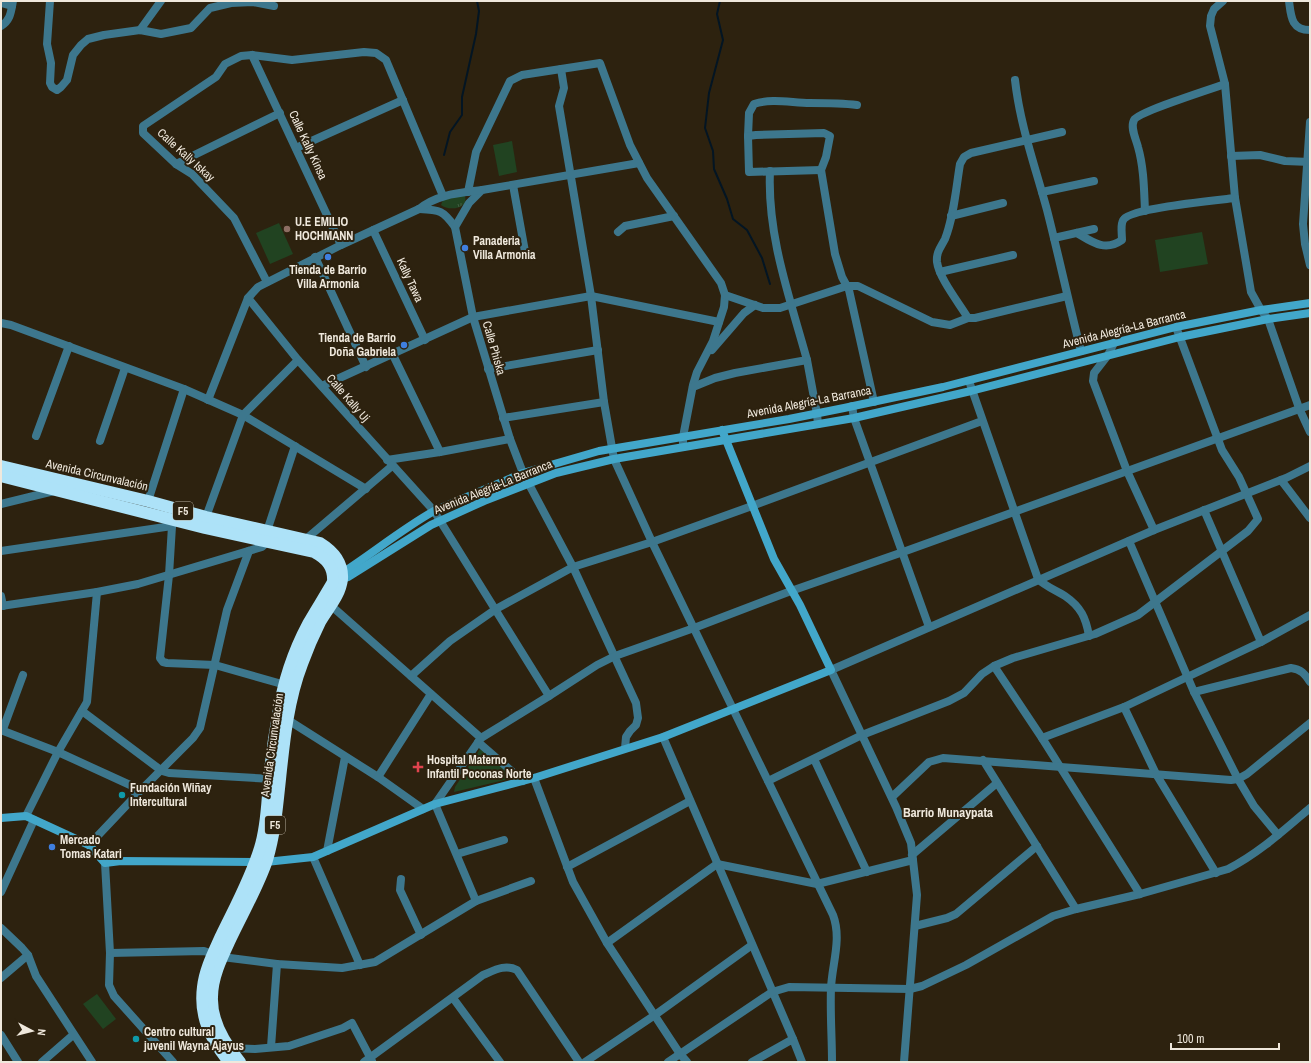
<svg xmlns="http://www.w3.org/2000/svg" width="1311" height="1063" font-family="'Archivo Narrow',sans-serif">
<defs>
<pattern id="grass-tufts" width="24" height="20" patternUnits="userSpaceOnUse"><rect width="24" height="20" fill="#214321"/><path d="M3 7l-1-3M5 7V3M7 7l1-3M15 17l-1-3M17 17v-4M19 17l1-3" fill="none" stroke="#425e41"/></pattern>
</defs>
<rect width="100%" height="100%" fill="#2d220f"/>
<path fill="url(#grass-tufts)" d="M464,194C471,208 450,212 441,205L443,200Z"/>
<g fill="#214321">
<polygon points="512,141 517,172 499,176 493,145"/>
<polygon points="279,223 293,254 270,264 256,233"/>
<polygon points="1202,232 1208,264 1160,272 1155,240"/>
<polygon points="480,749 484,750 509,774 509,779 454,792 455,787"/>
<polygon points="97,994 116,1019 103,1029 83,1004"/>
</g>
<g fill="none" stroke-linecap="round" stroke-linejoin="round">
<g stroke="#031523" stroke-width="2">
<polyline points="720,1 717,14 723,40 709,93 705,128 713,151 714,169 727,199 733,219 747,230 762,258 770,284"/>
<polyline points="444,155 450,132 462,115 462,97 476,34 479,11 477,1"/>
</g>
<g stroke="#3d778d" stroke-width="8">
<polyline points="50,1 47,44 51,63 50,83 52,87 57,90 61,87 67,80 73,55 81,45 88,39 104,35 140,30 161,34 191,28 210,8 231,3 253,2 274,6"/>
<polyline points="1223,1 1214,9 1211,16 1210,26 1225,84 1235,198 1251,292 1261,310 1268,319 1299,408 1310,432"/>
<path d="M1289,1C1291,16 1291,30 1310,30"/>
<polyline points="1,3 12,6"/>
<path d="M1,26C11,20 11,11 13,1"/>
<polyline points="140,30 161,1"/>
<polyline points="252,55 341,245"/>
<path d="M561,69L564,88L559,106L591,296L604,402L614,459L652,542L833,915C842,939 832,964 831,988C830,1013 832,1037 832,1062"/>
<path d="M1015,80C1020,125 1035,166 1047,210C1059,257 1069,304 1081,351"/>
<path d="M857,105C841,103 826,103 810,103C792,103 772,98 754,104L749,113L748,136L756,135L824,133L830,136L826,157L821,170L835,254L842,277L849,290L874,402"/>
<polyline points="1310,122 1303,224 1305,244 1310,265"/>
<path d="M1062,132L971,153L964,157L960,164C956,188 954,216 945,239C941,247 936,252 937,262C939,278 959,303 968,318H975L1067,296"/>
<polyline points="748,136 749,172 821,170"/>
<polyline points="296,148 403,100"/>
<polyline points="1231,156 1260,155 1285,161 1310,162"/>
<polyline points="176,164 280,113"/>
<polyline points="513,185 526,257"/>
<polyline points="468,192 476,152 510,81 522,75 600,63 630,145 647,178 721,283 725,295 724,307 713,341 697,372 693,385 683,437 683,447"/>
<polyline points="1042,192 1094,181"/>
<path d="M419,209C440,210 443,210 455,227L473,317L510,439L523,473L573,567L636,703L638,718L636,725L630,731L626,737L625,748"/>
<path d="M1145,211C1144,190 1144,168 1138,147C1136,139 1130,128 1134,120C1138,112 1211,89 1225,84"/>
<polyline points="951,216 1003,203"/>
<polyline points="455,227 469,203 482,190 639,163"/>
<polyline points="373,230 425,340"/>
<polyline points="618,232 625,226 674,216"/>
<path d="M1077,233C1092,242 1105,252 1122,240C1122,235 1120,223 1124,219C1132,208 1218,200 1235,198"/>
<polyline points="1054,238 1094,229"/>
<polyline points="315,257 366,367"/>
<polyline points="940,272 1013,255"/>
<polyline points="267,282 234,218 192,174 176,164 143,133 143,126 216,77 225,64 241,56 252,55 292,60 364,52 376,53 386,60 443,196"/>
<polyline points="725,295 763,308 780,308 847,286 858,286 932,322 950,325 968,318"/>
<polyline points="248,298 298,360 434,511 549,696"/>
<polyline points="1,323 11,325 184,389 243,415 366,489"/>
<polyline points="1114,343 1108,355 1094,373 1093,381 1127,471 1154,530"/>
<polyline points="712,350 744,313 755,305"/>
<polyline points="393,355 440,452"/>
<polyline points="807,360 817,414 818,424"/>
<polyline points="488,369 598,350"/>
<path d="M969,381L1038,579C1046,587 1056,590 1065,596C1081,607 1086,618 1089,636"/>
<polyline points="322,386 473,317 591,296 719,322"/>
<path d="M693,387L715,378L735,373L807,360C790,298 767,236 770,171"/>
<path d="M208,400L248,298L258,287L341,245L419,209C437,194 460,193 482,190"/>
<polyline points="852,406 854,418 929,627"/>
<polyline points="503,418 604,402"/>
<polyline points="36,436 69,346"/>
<polyline points="100,441 125,368"/>
<polyline points="387,460 440,452 510,439"/>
<polyline points="1281,480 1310,518"/>
<polyline points="148,501 184,389"/>
<polyline points="1,504 54,491"/>
<polyline points="1204,510 1261,642"/>
<polyline points="206,517 243,415 298,360"/>
<polyline points="174,520 172,526 169,575 160,658 163,662 167,663 215,665 289,686"/>
<polyline points="267,531 295,446"/>
<polyline points="306,539 392,466"/>
<polyline points="1129,541 1194,692 1238,779 1254,806 1278,835"/>
<polyline points="1,551 172,526"/>
<polyline points="1,596 3,606"/>
<polyline points="327,602 481,738"/>
<polyline points="1,606 97,592 138,584 262,547 268,541"/>
<polyline points="994,666 1042,738 1140,894"/>
<polyline points="411,676 450,641 496,609 573,567 652,542 752,506 982,421"/>
<path d="M1194,692L1291,668C1301,669 1305,674 1310,682"/>
<polyline points="1124,707 1156,774 1216,873"/>
<polyline points="82,711 162,771 169,773 273,779"/>
<polyline points="288,720 378,777 431,694"/>
<polyline points="3,729 23,675"/>
<polyline points="1,730 58,752 141,790"/>
<polyline points="663,737 793,1039"/>
<polyline points="1042,738 1124,707 1261,642 1310,615"/>
<polyline points="478,742 523,781"/>
<polyline points="814,759 867,872"/>
<polyline points="983,760 1076,909"/>
<polyline points="378,777 423,809"/>
<polyline points="534,778 573,882 607,943 680,1054 687,1062"/>
<polyline points="768,781 862,735 949,701 964,693 982,674 994,666 1013,658 1095,634 1138,615 1248,531 1258,519 1239,477 1222,450 1176,327"/>
<polyline points="892,797 929,762 943,758 1231,780 1238,779 1247,774 1310,723"/>
<polyline points="26,816 58,752 87,702 97,592"/>
<polyline points="89,845 141,790 193,738 200,728 227,610 249,551"/>
<polyline points="327,851 345,757"/>
<polyline points="457,854 504,840"/>
<polyline points="912,855 997,783"/>
<polyline points="313,857 360,965"/>
<polyline points="105,863 110,953 109,985 114,996 173,1062"/>
<polyline points="567,867 690,801"/>
<polyline points="401,879 400,890 421,935"/>
<polyline points="1,892 34,820"/>
<polyline points="476,901 435,804 481,738 549,696 597,665 615,656 694,628 791,591 903,552 1310,405"/>
<polyline points="915,926 947,918 956,914 1037,846"/>
<polyline points="1,928 22,948 28,955 36,976 92,1062"/>
<polyline points="607,943 717,864 817,884 913,860"/>
<polyline points="110,953 204,951 222,957 277,964 342,968 375,962 476,901 531,881"/>
<polyline points="1,978 28,955"/>
<polyline points="453,998 500,1062"/>
<polyline points="1,1035 18,1062"/>
<polyline points="271,1047 277,964"/>
<polyline points="229,1048 255,1049 289,1046 343,1028 352,1023 372,1061"/>
<polyline points="42,1062 73,1035"/>
<path d="M364,1062L483,975C495,970 505,964 517,970L579,1062"/>
<polyline points="585,1062 655,1015 752,945"/>
<path d="M668,1062L772,992L789,987L910,989L922,986L966,965L1053,916L1076,909L1140,894L1228,869C1259,853 1284,830 1310,808"/>
<polyline points="752,1062 793,1039 802,1062"/>
<polyline points="904,1062 917,895 911,843 896,807 831,670 1154,530 1286,478 1310,466"/>
</g>
<g stroke="#42a7ca" stroke-width="8">
<path d="M339,573H342C373,553 402,529 434,511L523,473L599,451L789,419L844,408L943,387L1176,327L1261,310L1310,303"/>
<polyline points="338,581 348,577 431,525 484,501 556,473 614,459 854,418 971,391 1180,337 1268,319 1310,313"/>
<polyline points="1,818 26,816 89,845 105,863 121,861 266,862 313,857 435,804 534,778 663,737 831,670 800,605 774,559 722,430"/>
</g>
<g stroke="#ade2f8" stroke-width="12">
<path d="M1,466L148,501L206,517L320,543C333,551 343,563 342,579C340,596 328,608 320,622C313,636 307,650 302,664C288,700 284,741 280,779C277,807 275,833 267,860C258,887 241,916 229,942C221,959 212,978 212,997C211,1021 225,1044 240,1062"/>
<path d="M1,476L205,528L314,552C327,559 334,567 333,582C325,596 316,610 308,624C293,652 283,683 278,715C274,737 271,759 269,782C267,804 267,826 260,848C251,878 235,907 221,936C214,952 205,969 203,987C199,1018 211,1039 229,1062"/>
</g>
</g>
<circle fill="#8d6e63" stroke="#2d220f" stroke-width="1.5" cx="287" cy="229" r="4"/>
<g fill="#3f7fe0" stroke="#2d220f" stroke-width="1.5">
<circle cx="465" cy="248" r="4"/>
<circle cx="328" cy="257" r="4"/>
<circle cx="404" cy="345" r="4"/>
<circle cx="52" cy="847" r="4"/>
</g>
<path fill="#e0444e" stroke="#2d220f" stroke-width="1.5" d="M416 761h4v4h4v4h-4v4h-4v-4h-4v-4h4z"/>
<g fill="#0f9aa8" stroke="#2d220f" stroke-width="1.5">
<circle cx="122" cy="795" r="4"/>
<circle cx="136" cy="1039" r="4"/>
</g>
<g text-anchor="middle" stroke-width="4" stroke-linejoin="round" paint-order="stroke">
<g fill="#2d220f" stroke="#b5ad9e" stroke-width="1">
<rect x="173" y="502" width="20" height="18" rx="3"/>
<rect x="265" y="816" width="20" height="18" rx="3"/>
</g>
<g font-size="11" font-weight="bold" fill="#efe8dc">
<text x="183" y="515">F5</text>
<text x="275" y="829">F5</text>
</g>
<g font-size="12" fill="#efe8dc" stroke="#2d220f">
<text transform="translate(308 145) rotate(65)" y="4">Calle Kally Kinsa</text>
<text transform="translate(186 155) rotate(42)" y="4">Calle Kally Iskay</text>
<text transform="translate(410 280) rotate(65)" y="4">Kally Tawa</text>
<text transform="translate(1124 329) rotate(-14)" y="4">Avenida Alegría-La Barranca</text>
<text transform="translate(494 348) rotate(74)" y="4">Calle Phiska</text>
<text transform="translate(348 398) rotate(49)" y="4">Calle Kally Uj</text>
<text transform="translate(809 402) rotate(-11)" y="4">Avenida Alegría-La Barranca</text>
<text transform="translate(97 475) rotate(13)" y="4">Avenida Circunvalación</text>
<text transform="translate(493 487) rotate(-22)" y="4">Avenida Alegría-La Barranca</text>
<text transform="translate(272 745) rotate(-82)" y="4">Avenida Circunvalación</text>
</g>
<g font-size="12" font-weight="bold" fill="#efe8dc" stroke="#2d220f" text-anchor="start">
<text x="295" y="226">U.E EMILIO<tspan x="295" dy="14">HOCHMANN</tspan></text>
<text x="473" y="245">Panaderia<tspan x="473" dy="14">Villa Armonia</tspan></text>
<text x="328" y="274" text-anchor="middle">Tienda de Barrio<tspan x="328" dy="14">Villa Armonia</tspan></text>
<text x="396" y="342" text-anchor="end">Tienda de Barrio<tspan x="396" dy="14">Doña Gabriela</tspan></text>
<text x="427" y="764">Hospital Materno<tspan x="427" dy="14">Infantil Poconas Norte</tspan></text>
<text x="130" y="792">Fundación Wiñay<tspan x="130" dy="14">Intercultural</tspan></text>
<text x="60" y="844">Mercado<tspan x="60" dy="14">Tomas Katari</tspan></text>
<text x="144" y="1036">Centro cultural<tspan x="144" dy="14">juvenil Wayna Ajayus</tspan></text>
</g>
<g font-size="13" font-weight="bold" fill="#efe8dc" stroke="#2d220f">
<text x="948" y="817">Barrio Munaypata</text>
</g>
</g>
<rect width="1311" height="1063" fill="none" stroke="#efe8dc" stroke-width="4"/>
<g transform="translate(32 1031) rotate(97)" stroke="#2d220f" stroke-width="3" paint-order="stroke">
<path d="M0-3L7 15L0 10L-7 15Z" fill="#efe8dc"/>
<text y="-6" font-size="11" font-weight="bold" text-anchor="middle" fill="#efe8dc">N</text>
</g>
<path d="M1171 1043v6h108v-6" fill="none" stroke="#efe8dc" stroke-width="2"/>
<text x="1177" y="1043" font-size="12" fill="#efe8dc" stroke="#2d220f" stroke-width="3" paint-order="stroke">100 m</text>
</svg>
